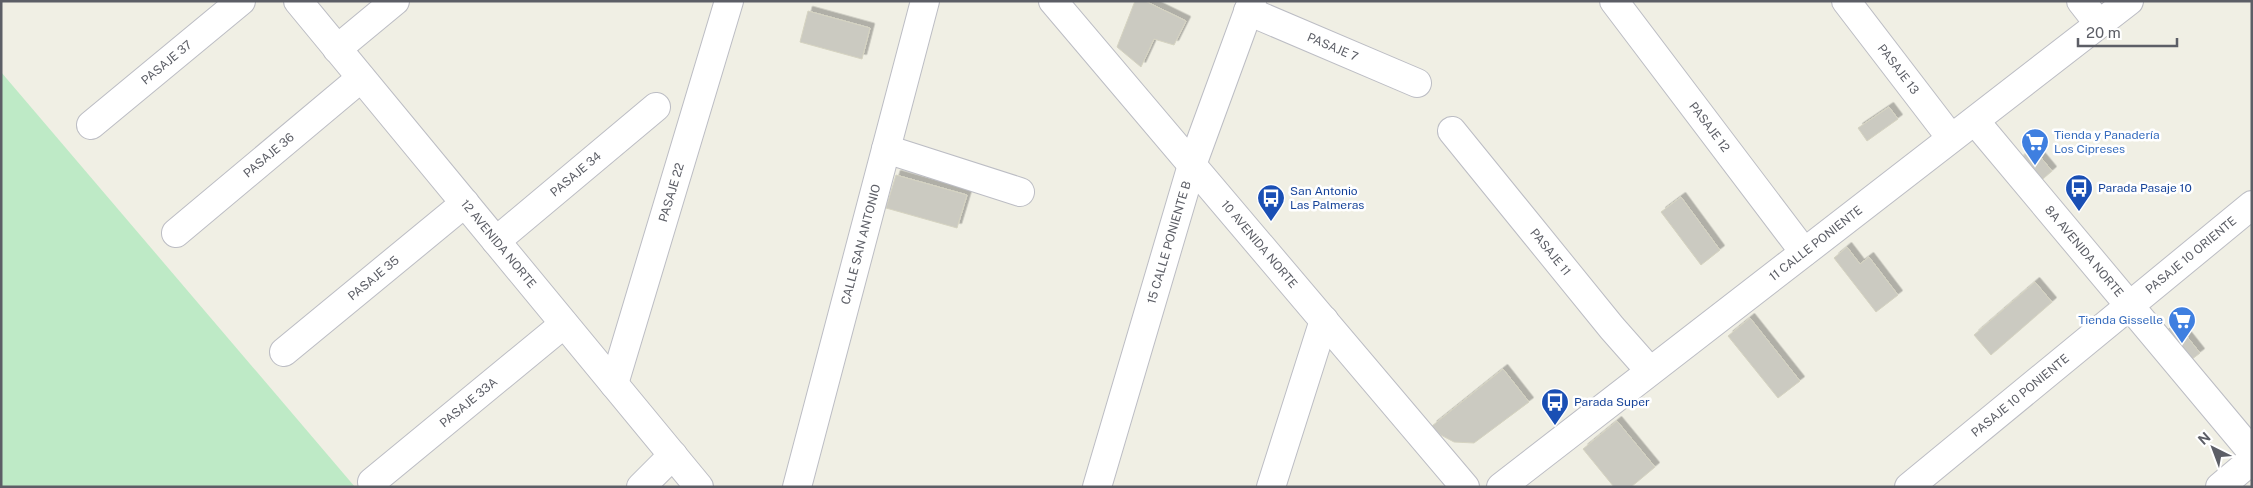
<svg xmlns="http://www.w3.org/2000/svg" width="2253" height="488" font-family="'Public Sans',sans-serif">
<defs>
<filter id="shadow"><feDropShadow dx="4.5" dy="-4.5" stdDeviation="0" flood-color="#0004"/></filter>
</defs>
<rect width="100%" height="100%" fill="#f0efe4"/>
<polygon fill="#beeac6" points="1,72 355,487 1,487"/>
<g fill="#cbcac1" stroke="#d5d3c1" filter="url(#shadow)">
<polygon points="1135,1 1145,1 1186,21 1174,45 1154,39 1141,67 1117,47"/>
<polygon points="808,11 870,28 862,59 800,42"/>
<polygon points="1889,107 1898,119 1867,141 1858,128"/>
<polygon points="2033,148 2052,171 2038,183 2019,160"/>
<polygon points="896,175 967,195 957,228 886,208"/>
<polygon points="1681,197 1720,250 1701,265 1661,212"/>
<polygon points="1847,247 1860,264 1869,257 1898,295 1876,312 1834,258"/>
<polygon points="2035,282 2052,302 1991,355 1974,335"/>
<polygon points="1750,318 1800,381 1778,398 1728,336"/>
<polygon points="2177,324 2200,353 2187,363 2164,334"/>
<polygon points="1503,369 1529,402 1474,443 1454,442 1439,434 1432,426"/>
<polygon points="1617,421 1655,467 1631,487 1614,487 1583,449"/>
</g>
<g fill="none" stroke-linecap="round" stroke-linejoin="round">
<g stroke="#bcbdc4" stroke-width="30">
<g id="pedestrian">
<path id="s1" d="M1248,11L1417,83"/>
</g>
</g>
<g stroke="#bcbdc4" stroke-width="30">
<g id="minor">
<path id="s2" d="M298,1L699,487"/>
<path id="s3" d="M1053,1L1465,487"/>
<path id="s4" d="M1614,1L1804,252"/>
<path id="s5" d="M1846,1L1951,138"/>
<polyline points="2081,1 2099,24"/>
<polyline points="337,49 395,1"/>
<path id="s6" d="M1975,121L2252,452"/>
<path id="s7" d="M91,125L241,1"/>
<path id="s8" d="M1452,131L1612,328L1650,371"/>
<polyline points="886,149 1020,192"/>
<path id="s9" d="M176,233L361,78"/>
<path id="s10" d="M496,241L656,107"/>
<path id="s11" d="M284,352L465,203"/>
<path id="s12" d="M614,384L729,1"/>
<path id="s13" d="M372,482L564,324"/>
<polyline points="641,487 673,455"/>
<path id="s14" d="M797,487L925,1"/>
<path id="s15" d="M1097,487L1192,165L1252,1"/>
<polyline points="1271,487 1324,320"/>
<path id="s16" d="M1501,487L2129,1"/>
<path id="s17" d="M1909,487L2252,205"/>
<polyline points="2220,487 2252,460"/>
</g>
</g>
<use href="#pedestrian" stroke="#fff" stroke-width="28"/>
<use href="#minor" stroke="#fff" stroke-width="28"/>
</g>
<defs>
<g id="supermarket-pin" transform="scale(1.4375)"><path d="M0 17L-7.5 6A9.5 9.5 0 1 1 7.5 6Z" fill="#3f7fe0" stroke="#fff"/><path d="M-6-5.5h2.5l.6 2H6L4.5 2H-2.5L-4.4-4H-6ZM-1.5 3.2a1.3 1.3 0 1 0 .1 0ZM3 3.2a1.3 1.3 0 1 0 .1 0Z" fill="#fff"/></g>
<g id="bus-pin" transform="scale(1.4375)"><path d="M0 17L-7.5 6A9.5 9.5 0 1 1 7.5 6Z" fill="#1a4fb4" stroke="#fff"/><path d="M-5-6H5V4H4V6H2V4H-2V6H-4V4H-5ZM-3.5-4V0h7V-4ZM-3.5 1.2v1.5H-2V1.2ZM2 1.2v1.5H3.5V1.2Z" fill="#fff"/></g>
</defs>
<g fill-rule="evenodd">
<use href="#supermarket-pin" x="2035" y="142"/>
<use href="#bus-pin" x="2079" y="188"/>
<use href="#bus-pin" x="1271" y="198"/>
<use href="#supermarket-pin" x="2182" y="320"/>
<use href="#bus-pin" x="1555" y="402"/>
</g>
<g text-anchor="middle" stroke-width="5" stroke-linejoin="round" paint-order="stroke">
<g font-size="12" fill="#5c5e66" stroke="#fff">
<text dy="4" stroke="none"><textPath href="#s1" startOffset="92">PASAJE 7</textPath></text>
<text dy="4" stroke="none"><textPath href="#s7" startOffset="98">PASAJE 37</textPath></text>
<text dy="4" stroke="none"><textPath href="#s5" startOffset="86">PASAJE 13</textPath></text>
<text dy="4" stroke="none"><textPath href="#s4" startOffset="158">PASAJE 12</textPath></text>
<text dy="4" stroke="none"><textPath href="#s9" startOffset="121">PASAJE 36</textPath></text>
<text dy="4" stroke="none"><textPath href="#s10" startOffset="104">PASAJE 34</textPath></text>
<text dy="4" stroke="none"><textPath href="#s12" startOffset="200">PASAJE 22</textPath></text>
<text dy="4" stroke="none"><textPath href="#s15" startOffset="255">15 CALLE PONIENTE B</textPath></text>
<text dy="4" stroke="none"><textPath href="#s2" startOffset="315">12 AVENIDA NORTE</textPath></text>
<text dy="4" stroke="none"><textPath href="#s14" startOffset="251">CALLE SAN ANTONIO</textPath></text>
<text dy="4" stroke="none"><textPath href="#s3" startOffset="319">10 AVENIDA NORTE</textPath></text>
<text dy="4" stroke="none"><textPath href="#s16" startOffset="398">11 CALLE PONIENTE</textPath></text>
<text dy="4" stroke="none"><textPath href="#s6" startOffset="170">8A AVENIDA NORTE</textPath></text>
<text dy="4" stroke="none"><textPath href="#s8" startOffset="156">PASAJE 11</textPath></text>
<text dy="4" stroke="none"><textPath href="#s17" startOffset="365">PASAJE 10 ORIENTE</textPath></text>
<text dy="4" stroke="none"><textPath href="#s11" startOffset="116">PASAJE 35</textPath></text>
<text dy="4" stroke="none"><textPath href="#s17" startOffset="144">PASAJE 10 PONIENTE</textPath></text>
<text dy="4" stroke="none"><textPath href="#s13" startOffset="125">PASAJE 33A</textPath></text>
</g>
<g font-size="12" fill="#366cbe" stroke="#fff" text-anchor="start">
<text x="2054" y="139">Tienda y Panadería<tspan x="2054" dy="14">Los Cipreses</tspan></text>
<text x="2163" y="324" text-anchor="end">Tienda Gisselle</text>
</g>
<g font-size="12" fill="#164399" stroke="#fff" text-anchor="start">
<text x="2098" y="192">Parada Pasaje 10</text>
<text x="1290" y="195">San Antonio<tspan x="1290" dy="14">Las Palmeras</tspan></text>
<text x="1574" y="406">Parada Super</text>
</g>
</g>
<rect width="2253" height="488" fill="none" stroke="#5c5e66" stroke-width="5"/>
<g transform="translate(2213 448) rotate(318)" stroke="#ffffff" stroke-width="4" paint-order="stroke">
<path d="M0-4L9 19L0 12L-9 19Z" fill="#5c5e66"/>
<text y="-8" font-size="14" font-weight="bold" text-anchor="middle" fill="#5c5e66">N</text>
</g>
<path d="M2078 38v8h99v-8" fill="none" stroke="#5c5e66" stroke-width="2.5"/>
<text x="2086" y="38" font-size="15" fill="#5c5e66" stroke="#ffffff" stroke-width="4" paint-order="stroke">20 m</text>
</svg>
